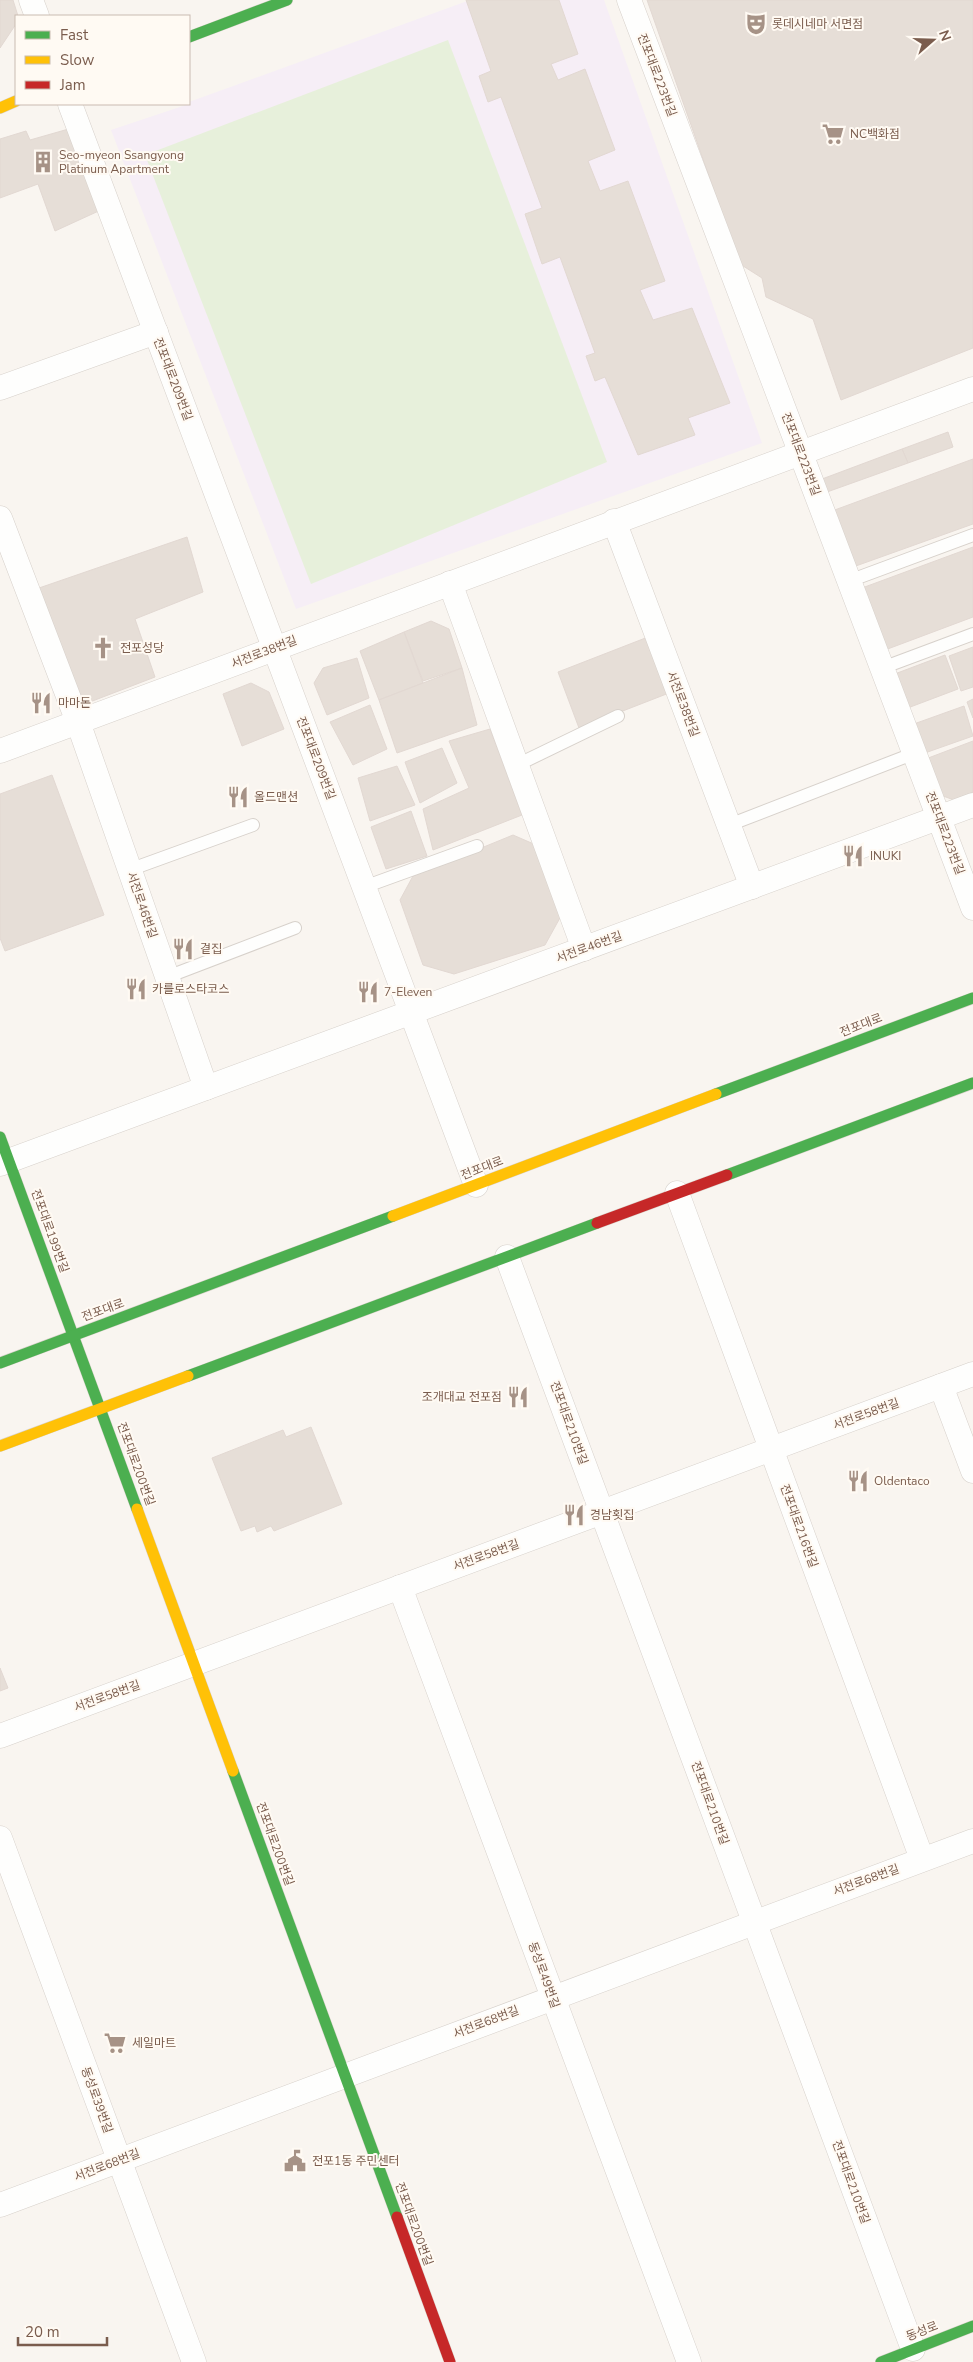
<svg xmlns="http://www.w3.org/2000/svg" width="973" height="2362" font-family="'Nunito Sans','Noto Sans KR',sans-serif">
<rect width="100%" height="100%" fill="#f9f5f0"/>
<polygon fill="#f6eef6" points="470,0 604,0 762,443 296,609 111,130 189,104 189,102"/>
<polygon fill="#e7f0db" points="448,40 607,462 311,584 145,155"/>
<g fill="#e6ded7" stroke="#e2d8d2">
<polygon points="0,0 13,0 18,16 16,16 16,24 0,48"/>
<polygon points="466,0 559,0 578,54 551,64 558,80 585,69 615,150 588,161 600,191 628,181 665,281 640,290 653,320 692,308 730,403 688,418 695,435 638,455 605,377 595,381 586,356 595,353 560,257 542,264 525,214 542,208 501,97 488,102 479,76 491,71"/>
<polygon points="647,0 973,0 973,348 841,400 813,319 766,297 762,278 740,264"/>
<polygon points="72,128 103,209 55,231 38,184 0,198 0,139 26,131 30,140"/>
<polygon points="948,432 953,447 908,463 902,449"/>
<polygon points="902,449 908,463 827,492 822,479"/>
<polygon points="973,459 973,524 853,567 832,511"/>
<polygon points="187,537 203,592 135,619 155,677 82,705 39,588"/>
<polygon points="973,547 973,617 885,650 862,588"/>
<polygon points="431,621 449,629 462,668 423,681 404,632"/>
<polygon points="404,632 423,683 379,700 360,651"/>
<polygon points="648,637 669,693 579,728 558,672"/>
<polygon points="973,647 973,687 961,691 949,656"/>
<polygon points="945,655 958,689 905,709 892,675"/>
<polygon points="357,658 369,698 327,715 314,683 323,668"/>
<polygon points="462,668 477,725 397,753 379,700"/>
<polygon points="251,683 269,692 284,729 242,746 223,694"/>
<polygon points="973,699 973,718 967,702"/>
<polygon points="370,705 387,749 353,765 330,722"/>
<polygon points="964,706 973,736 922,754 911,725"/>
<polygon points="490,729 522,815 433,850 423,809 469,788 449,741"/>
<polygon points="973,741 973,792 954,800 935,793 923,760"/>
<polygon points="442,748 457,783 420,803 405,762"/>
<polygon points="397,766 415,805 370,821 358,778"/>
<polygon points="52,775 104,915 5,951 0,938 0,794"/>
<polygon points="411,811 427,856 386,869 371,827"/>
<polygon points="513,835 536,845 561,916 545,945 454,974 423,965 400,900 413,876"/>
<polygon points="311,1427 342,1504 274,1531 271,1526 257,1532 255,1526 241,1531 212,1458 283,1430 286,1437"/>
<polygon points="0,1668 8,1688 0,1691"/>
</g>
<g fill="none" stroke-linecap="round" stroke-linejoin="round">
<g stroke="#d7d1cb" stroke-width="14">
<g id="lane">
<polyline points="849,581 973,535"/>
<polyline points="882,668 973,634"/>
<polyline points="517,765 618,716"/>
<polyline points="729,825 915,753"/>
<polyline points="129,870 253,825"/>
<polyline points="364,887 477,846"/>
<polyline points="167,977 295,928"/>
</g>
</g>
<g stroke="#d7d1cb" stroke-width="25">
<g id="street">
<polyline points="31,0 37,16"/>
<polyline points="629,0 973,908"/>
<polyline points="70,104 476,1185"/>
<polyline points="0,388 156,332"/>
<polyline points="0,518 78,722 206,1088"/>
<polyline points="614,521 752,887"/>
<polyline points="450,583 584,949"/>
<polyline points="0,751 973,389"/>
<polyline points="0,1164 973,805"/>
<polyline points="677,1193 922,1859"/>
<polyline points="507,1257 913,2349"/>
<polyline points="941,1386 973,1471"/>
<polyline points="400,1587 689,2362"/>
<polyline points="0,1736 973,1374"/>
<polyline points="0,1838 194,2362"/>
<polyline points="0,2205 973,1841"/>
</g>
</g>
<g stroke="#d9d2cb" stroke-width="12">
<g id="fast">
<polyline points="189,37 287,0"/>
<polyline points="716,1094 973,998"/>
<polyline points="0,1137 137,1509"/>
<polyline points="727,1175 973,1083"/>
<polyline points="0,1363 393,1216"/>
<polyline points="188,1376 597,1223"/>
<polyline points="233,1771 397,2217"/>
<polyline points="881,2362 973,2326"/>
</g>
</g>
<g stroke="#d9d2cb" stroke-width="12">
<g id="slow">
<polyline points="0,108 16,101"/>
<polyline points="393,1216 716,1094"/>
<polyline points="0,1446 188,1376"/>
<polyline points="137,1509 233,1771"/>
</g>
</g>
<g stroke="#d9d2cb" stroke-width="12">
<g id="jam">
<polyline points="597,1223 727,1175"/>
<polyline points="397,2217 450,2362"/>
</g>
</g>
<use href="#lane" stroke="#fefefd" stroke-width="12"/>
<use href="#street" stroke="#fefefd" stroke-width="24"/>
<use href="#fast" stroke="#4caf50" stroke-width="11"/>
<use href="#slow" stroke="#ffc107" stroke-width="11"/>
<use href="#jam" stroke="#c62828" stroke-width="11"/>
</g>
<defs>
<g id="theatre-bare" transform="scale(1.725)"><path d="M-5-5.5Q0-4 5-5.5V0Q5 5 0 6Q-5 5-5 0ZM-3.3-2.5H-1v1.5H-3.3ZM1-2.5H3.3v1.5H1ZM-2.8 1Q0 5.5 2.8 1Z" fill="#a69286" stroke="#fffaf3" stroke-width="2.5" paint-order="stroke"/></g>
<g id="supermarket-bare" transform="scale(1.725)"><path d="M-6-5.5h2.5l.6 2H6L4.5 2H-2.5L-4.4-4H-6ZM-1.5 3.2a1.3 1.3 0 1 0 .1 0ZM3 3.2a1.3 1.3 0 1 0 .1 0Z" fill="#a69286" stroke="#fffaf3" stroke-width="2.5" paint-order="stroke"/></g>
<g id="building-bare" transform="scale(1.725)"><path d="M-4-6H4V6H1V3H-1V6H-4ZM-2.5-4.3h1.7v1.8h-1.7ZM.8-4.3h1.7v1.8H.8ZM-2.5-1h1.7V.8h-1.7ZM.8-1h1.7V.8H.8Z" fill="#a69286" stroke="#fffaf3" stroke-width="2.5" paint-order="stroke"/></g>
<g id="church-bare" transform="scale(1.725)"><path d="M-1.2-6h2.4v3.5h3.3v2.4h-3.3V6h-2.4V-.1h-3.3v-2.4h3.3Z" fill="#a69286" stroke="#fffaf3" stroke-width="2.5" paint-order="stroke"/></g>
<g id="restaurant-bare" transform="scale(1.725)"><path d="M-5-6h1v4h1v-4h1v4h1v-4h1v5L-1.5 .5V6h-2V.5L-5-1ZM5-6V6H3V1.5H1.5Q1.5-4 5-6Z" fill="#a69286" stroke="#fffaf3" stroke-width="2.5" paint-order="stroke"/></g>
<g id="civic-bare" transform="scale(1.725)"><path d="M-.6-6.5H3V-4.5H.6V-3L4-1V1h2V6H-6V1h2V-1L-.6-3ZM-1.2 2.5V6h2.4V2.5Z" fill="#a69286" stroke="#fffaf3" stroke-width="2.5" paint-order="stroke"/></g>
</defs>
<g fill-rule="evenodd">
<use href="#theatre-bare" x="756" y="24"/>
<use href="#supermarket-bare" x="833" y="134"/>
<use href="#building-bare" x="43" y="162"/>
<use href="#church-bare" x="103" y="648"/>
<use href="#restaurant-bare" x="41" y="703"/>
<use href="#restaurant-bare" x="238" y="797"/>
<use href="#restaurant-bare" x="853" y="856"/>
<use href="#restaurant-bare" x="183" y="949"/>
<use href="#restaurant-bare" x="136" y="989"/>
<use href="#restaurant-bare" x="368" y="992"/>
<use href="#restaurant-bare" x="518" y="1397"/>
<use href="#restaurant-bare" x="858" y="1481"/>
<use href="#restaurant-bare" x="574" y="1515"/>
<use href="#supermarket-bare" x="115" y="2043"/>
<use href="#civic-bare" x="295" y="2161"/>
</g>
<g text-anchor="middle" stroke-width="4" stroke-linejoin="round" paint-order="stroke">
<g font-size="12" fill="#7a5c4d" stroke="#fffaf3" text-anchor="start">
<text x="772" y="28">롯데시네마 서면점</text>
<text x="850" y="138">NC백화점</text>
<text x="59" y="159">Seo-myeon Ssangyong<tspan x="59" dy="14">Platinum Apartment</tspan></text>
<text x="120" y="652">전포성당</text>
<text x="58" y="707">마마돈</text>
<text x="254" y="801">올드맨션</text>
<text x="870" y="860">INUKI</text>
<text x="200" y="953">곁집</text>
<text x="152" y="993">카를로스타코스</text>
<text x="384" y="996">7-Eleven</text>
<text x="502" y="1401" text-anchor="end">조개대교 전포점</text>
<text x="874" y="1485">Oldentaco</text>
<text x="590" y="1519">경남횟집</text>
<text x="132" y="2047">세일마트</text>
<text x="312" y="2165">전포1동 주민센터</text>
</g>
<g font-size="12" fill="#7a5c4d" stroke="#fffaf3">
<text transform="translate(657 75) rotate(69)" y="4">전포대로223번길</text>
<text transform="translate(173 379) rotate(69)" y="4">전포대로209번길</text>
<text transform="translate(801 454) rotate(69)" y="4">전포대로223번길</text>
<text transform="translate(264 652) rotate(-21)" y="4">서전로38번길</text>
<text transform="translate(683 704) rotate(69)" y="4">서전로38번길</text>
<text transform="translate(316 758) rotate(69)" y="4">전포대로209번길</text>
<text transform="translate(945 833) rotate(69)" y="4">전포대로223번길</text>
<text transform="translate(142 905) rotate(71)" y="4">서전로46번길</text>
<text transform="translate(589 947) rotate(-20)" y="4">서전로46번길</text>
<text transform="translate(861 1025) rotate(-21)" y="4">전포대로</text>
<text transform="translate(482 1168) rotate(-21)" y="4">전포대로</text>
<text transform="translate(50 1231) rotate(70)" y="4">전포대로199번길</text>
<text transform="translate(103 1310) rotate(-20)" y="4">전포대로</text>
<text transform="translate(866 1414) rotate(-20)" y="4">서전로58번길</text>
<text transform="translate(569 1423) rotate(70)" y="4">전포대로210번길</text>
<text transform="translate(136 1464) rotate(70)" y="4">전포대로200번길</text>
<text transform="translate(799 1526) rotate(70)" y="4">전포대로216번길</text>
<text transform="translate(486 1555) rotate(-20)" y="4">서전로58번길</text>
<text transform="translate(107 1696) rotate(-20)" y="4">서전로58번길</text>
<text transform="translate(710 1803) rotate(70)" y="4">전포대로210번길</text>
<text transform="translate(275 1844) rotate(70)" y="4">전포대로200번길</text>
<text transform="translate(866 1880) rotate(-20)" y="4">서전로68번길</text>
<text transform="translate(544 1975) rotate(70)" y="4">동성로49번길</text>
<text transform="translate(486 2022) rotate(-21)" y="4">서전로68번길</text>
<text transform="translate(97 2100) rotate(70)" y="4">동성로39번길</text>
<text transform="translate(107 2165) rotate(-21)" y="4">서전로68번길</text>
<text transform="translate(851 2182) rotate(70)" y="4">전포대로210번길</text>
<text transform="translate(414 2224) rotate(70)" y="4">전포대로200번길</text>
<text transform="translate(922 2331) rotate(-21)" y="4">동성로</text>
</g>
</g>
<rect x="15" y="15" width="175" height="90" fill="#fffaf3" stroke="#cabbb1"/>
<rect x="25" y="31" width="25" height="8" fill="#4caf50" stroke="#cabbb1"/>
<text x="60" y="40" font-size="15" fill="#7a5c4d">Fast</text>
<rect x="25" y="56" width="25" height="8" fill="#ffc107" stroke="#cabbb1"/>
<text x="60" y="65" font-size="15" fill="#7a5c4d">Slow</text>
<rect x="25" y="81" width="25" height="8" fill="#c62828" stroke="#cabbb1"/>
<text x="60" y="90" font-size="15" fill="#7a5c4d">Jam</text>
<g transform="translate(933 40) rotate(70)" stroke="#fffaf3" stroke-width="4" paint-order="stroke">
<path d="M0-4L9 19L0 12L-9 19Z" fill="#7a5c4d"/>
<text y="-8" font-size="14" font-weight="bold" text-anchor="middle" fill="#7a5c4d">N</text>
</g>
<path d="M18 2337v8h89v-8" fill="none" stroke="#7a5c4d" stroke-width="2.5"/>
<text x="25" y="2337" font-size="15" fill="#7a5c4d" stroke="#fffaf3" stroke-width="4" paint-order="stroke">20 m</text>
</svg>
